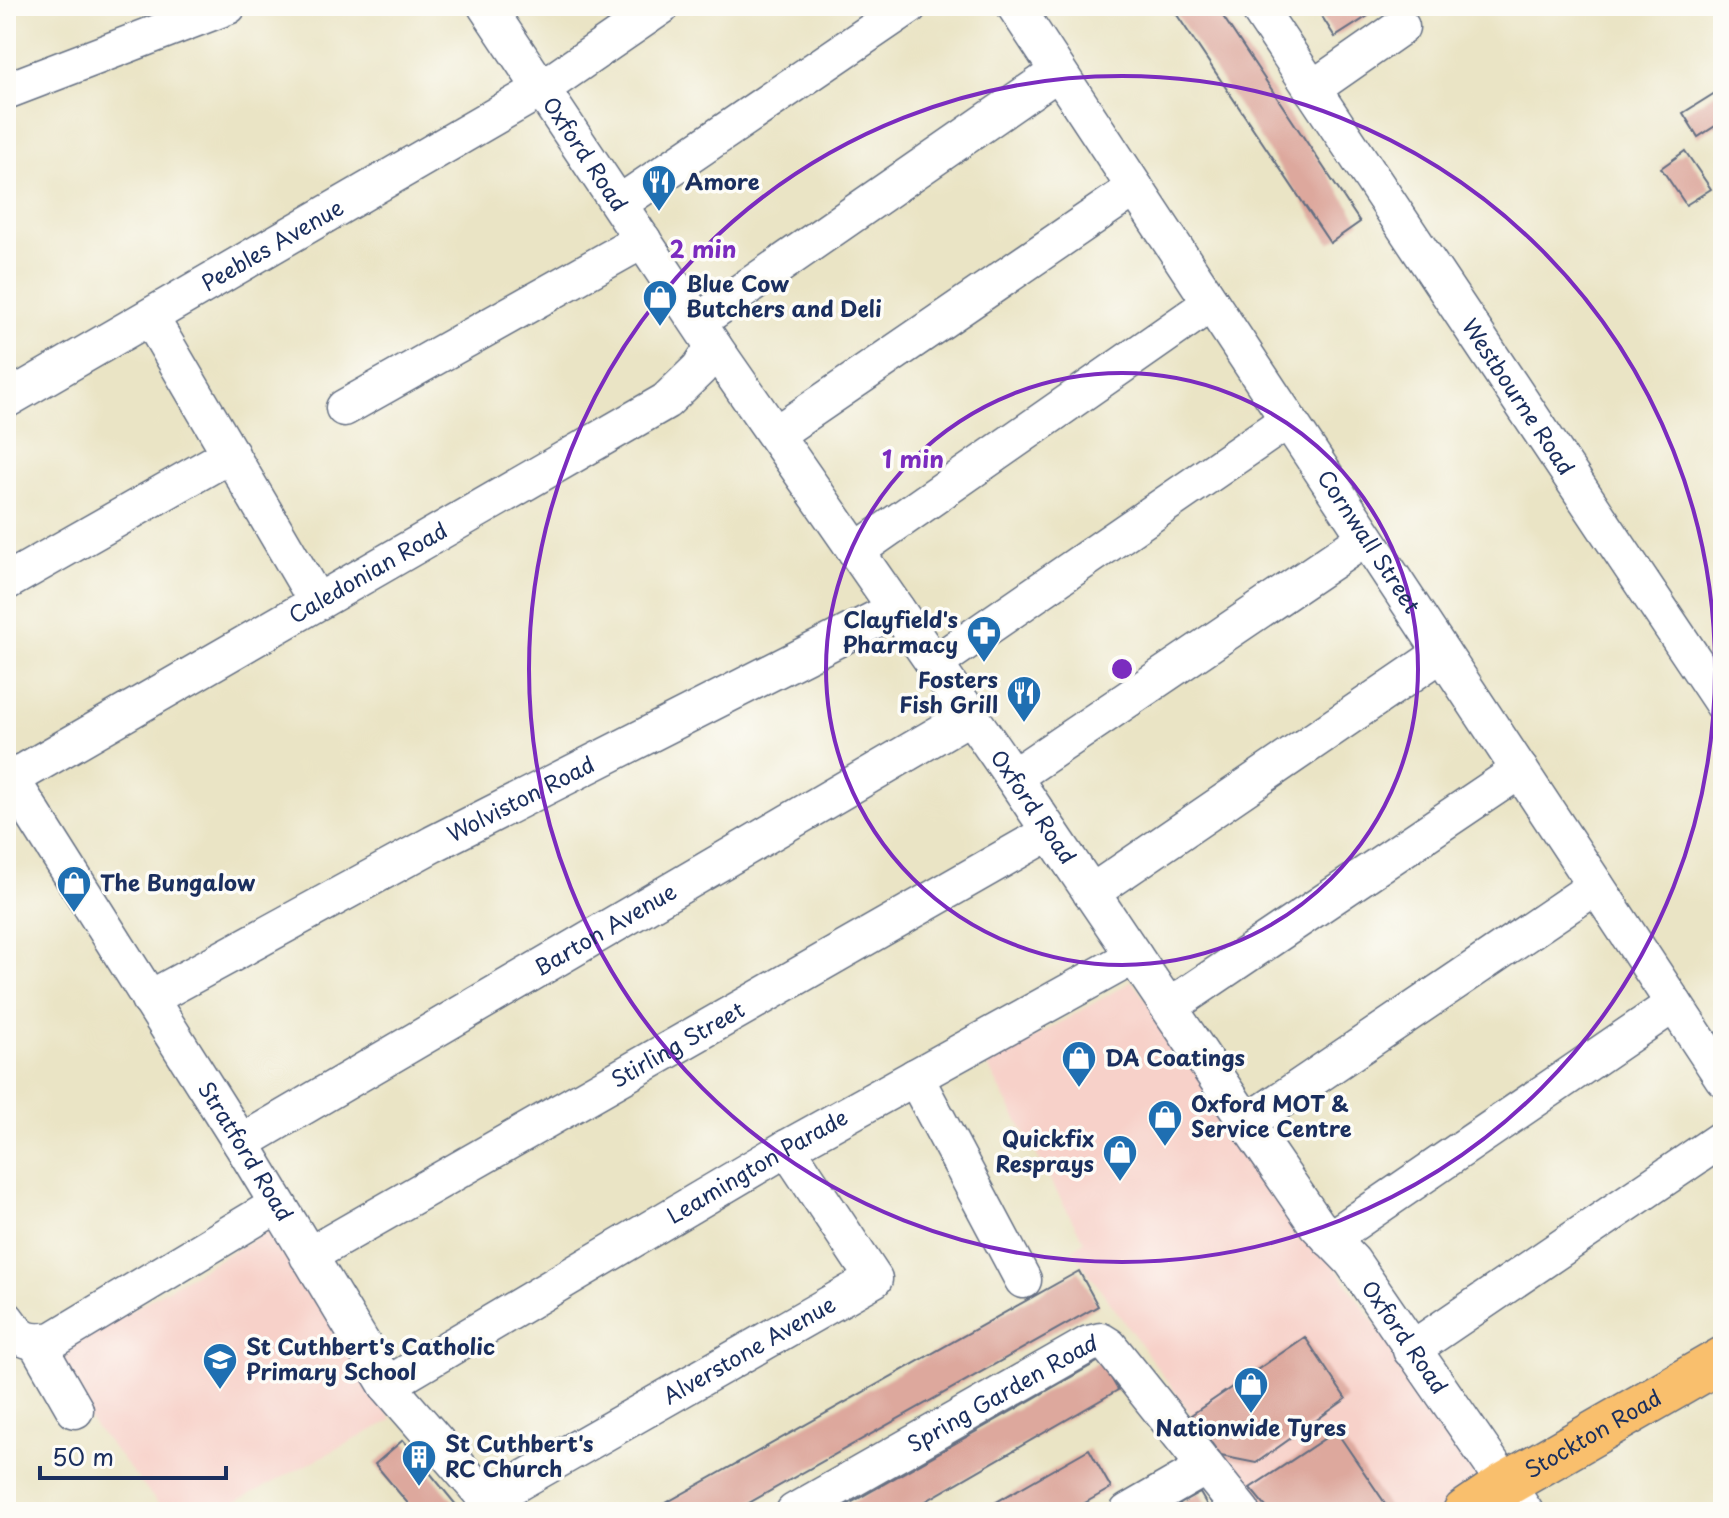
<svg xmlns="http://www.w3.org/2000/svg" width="1729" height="1518" font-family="'Playpen Sans',sans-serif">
<rect width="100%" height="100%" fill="#fdfcf7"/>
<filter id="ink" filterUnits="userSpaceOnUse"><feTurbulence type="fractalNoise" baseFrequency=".0125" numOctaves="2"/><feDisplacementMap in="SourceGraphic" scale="16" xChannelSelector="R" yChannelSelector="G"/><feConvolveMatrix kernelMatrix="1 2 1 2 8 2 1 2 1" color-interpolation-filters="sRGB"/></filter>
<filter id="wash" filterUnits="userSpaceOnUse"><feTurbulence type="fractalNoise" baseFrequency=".006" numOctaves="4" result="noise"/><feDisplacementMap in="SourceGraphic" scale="32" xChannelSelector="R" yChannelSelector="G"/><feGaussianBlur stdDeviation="1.8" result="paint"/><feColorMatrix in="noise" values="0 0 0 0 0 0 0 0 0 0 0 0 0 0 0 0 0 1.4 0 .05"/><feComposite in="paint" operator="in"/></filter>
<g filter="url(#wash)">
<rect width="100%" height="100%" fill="#eae4c5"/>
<g fill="#f7d1c9">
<polygon points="1132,981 1491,1487 1453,1512 1262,1512 1072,1250 1084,1241 987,1065"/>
<polygon points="276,1226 392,1420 216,1512 165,1512 42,1362"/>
</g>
<g id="blocks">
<g fill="#dda89d">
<polygon points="1171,6 1216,6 1360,222 1330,243"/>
<polygon points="1335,6 1361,6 1368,16 1335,37 1321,15"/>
<polygon points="1723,88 1723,121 1698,137 1683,113"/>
<polygon points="1685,151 1711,189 1686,205 1661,168"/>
<polygon points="1079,1271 1098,1306 733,1512 650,1512"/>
<polygon points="1305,1337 1346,1399 1256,1463 1221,1456 1191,1415"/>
<polygon points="1101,1360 1118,1390 907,1512 835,1512"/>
<polygon points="1336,1431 1391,1512 1270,1512 1250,1488"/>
<polygon points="403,1440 462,1512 415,1512 375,1464"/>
<polygon points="1089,1449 1111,1488 1069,1512 979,1512"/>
<polygon points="1200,1493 1211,1512 1167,1512 1182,1503"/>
</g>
</g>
</g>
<g filter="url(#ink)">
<use href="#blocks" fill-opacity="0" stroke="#636e82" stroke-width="2"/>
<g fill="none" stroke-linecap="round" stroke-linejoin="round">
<g stroke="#636e82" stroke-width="39">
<g id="minor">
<path id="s1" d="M486,6L714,347L1013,777L1247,1123L1317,1225L1352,1261L1525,1512"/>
<path id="s2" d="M1015,6L1723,1078"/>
<path id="s3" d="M1257,6L1723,704"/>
<polyline points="1312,89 1401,27"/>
<polyline points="6,91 228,6"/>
<polyline points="620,203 909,6"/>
<polyline points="150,317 317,602"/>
<polyline points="699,321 1058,72"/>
<path id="s4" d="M6,400L540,90L662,6"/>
<polyline points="344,408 643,240"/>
<polyline points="776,434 1135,188"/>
<polyline points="856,551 1211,303"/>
<polyline points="6,582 231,454"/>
<polyline points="934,664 1288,420"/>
<polyline points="1013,777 1366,538"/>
<path id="s5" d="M11,779L241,1143L387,1385L498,1512"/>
<path id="s6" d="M6,782L666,401L699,369L714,347"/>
<polyline points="1091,893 1442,653"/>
<path id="s7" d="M149,999L433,844L896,609"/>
<polyline points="1169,1007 1520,770"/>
<polyline points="915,1077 1023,1280"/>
<polyline points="1247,1123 1596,886"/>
<path id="s8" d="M241,1143L970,716"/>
<polyline points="1330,1239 1674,1004"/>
<path id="s9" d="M308,1256L1050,832"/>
<path d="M6,1319C21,1340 27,1344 53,1340L277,1205"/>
<polyline points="36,1342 75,1410"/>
<polyline points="1411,1350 1723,1138"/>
<path id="s10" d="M387,1385L787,1148L1134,956"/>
<path id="s11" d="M487,1500L874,1279L787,1148"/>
<path id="s12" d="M794,1512L1089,1344L1101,1341L1109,1346L1242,1512"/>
<polyline points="1128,1512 1206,1467"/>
</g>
</g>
<g stroke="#636e82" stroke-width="47">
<g id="major">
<path id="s13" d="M1465,1512L1506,1484L1723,1359"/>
</g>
</g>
<use href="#minor" stroke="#fff" stroke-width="36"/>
<use href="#major" stroke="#f9bf6d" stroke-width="44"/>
</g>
</g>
<g fill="none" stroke="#7b2cbf" stroke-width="4">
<circle cx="1122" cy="669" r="296"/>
<circle cx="1122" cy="669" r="593"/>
</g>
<defs>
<g id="restaurant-pin" transform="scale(1.8)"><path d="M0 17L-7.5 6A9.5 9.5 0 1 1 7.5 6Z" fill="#1f6fb2" stroke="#fdfcf7"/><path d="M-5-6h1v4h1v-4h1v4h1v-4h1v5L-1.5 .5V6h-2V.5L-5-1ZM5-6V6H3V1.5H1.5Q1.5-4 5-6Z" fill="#fff"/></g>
<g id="shop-pin" transform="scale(1.8)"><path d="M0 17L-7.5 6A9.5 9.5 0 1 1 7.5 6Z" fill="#1f6fb2" stroke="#fdfcf7"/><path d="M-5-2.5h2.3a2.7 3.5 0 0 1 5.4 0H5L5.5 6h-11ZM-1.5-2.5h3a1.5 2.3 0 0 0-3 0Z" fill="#fff"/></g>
<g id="pharmacy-pin" transform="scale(1.8)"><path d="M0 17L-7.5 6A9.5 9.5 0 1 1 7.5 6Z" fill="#1f6fb2" stroke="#fdfcf7"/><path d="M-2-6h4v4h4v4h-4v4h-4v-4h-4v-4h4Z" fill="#fff"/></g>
<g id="school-pin" transform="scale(1.8)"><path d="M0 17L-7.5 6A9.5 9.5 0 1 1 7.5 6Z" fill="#1f6fb2" stroke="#fdfcf7"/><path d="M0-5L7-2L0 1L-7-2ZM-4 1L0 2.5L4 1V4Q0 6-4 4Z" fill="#fff"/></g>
<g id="building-pin" transform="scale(1.8)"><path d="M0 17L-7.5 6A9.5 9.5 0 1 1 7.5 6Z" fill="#1f6fb2" stroke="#fdfcf7"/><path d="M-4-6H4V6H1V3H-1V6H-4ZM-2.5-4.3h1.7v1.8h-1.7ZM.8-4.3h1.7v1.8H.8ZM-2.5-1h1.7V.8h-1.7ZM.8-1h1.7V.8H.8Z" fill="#fff"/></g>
</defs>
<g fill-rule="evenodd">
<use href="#restaurant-pin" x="659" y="182"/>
<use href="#shop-pin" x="660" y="297"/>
<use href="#pharmacy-pin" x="984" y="633"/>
<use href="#restaurant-pin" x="1024" y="693"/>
<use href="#shop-pin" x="74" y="883"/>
<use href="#shop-pin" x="1079" y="1058"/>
<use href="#shop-pin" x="1165" y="1117"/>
<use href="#shop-pin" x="1120" y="1152"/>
<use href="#school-pin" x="220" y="1360"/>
<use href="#shop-pin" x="1251" y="1384"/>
<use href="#building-pin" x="419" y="1457"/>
</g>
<g text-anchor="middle" stroke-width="7" stroke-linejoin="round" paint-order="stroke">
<g font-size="22" fill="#1b2f5e" stroke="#fdfcf7">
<text dy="8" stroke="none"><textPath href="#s1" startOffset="178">Oxford Road</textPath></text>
<text dy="8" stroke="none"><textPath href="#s4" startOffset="308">Peebles Avenue</textPath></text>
<text dy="8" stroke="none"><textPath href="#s3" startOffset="470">Westbourne Road</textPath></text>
<text dy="8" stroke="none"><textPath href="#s2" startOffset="642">Cornwall Street</textPath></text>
<text dy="8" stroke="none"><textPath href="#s6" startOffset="418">Caledonian Road</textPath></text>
<text dy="8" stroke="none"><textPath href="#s7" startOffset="422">Wolviston Road</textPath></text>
<text dy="8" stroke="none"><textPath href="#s1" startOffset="970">Oxford Road</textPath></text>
<text dy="8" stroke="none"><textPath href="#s8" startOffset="422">Barton Avenue</textPath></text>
<text dy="8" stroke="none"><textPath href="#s9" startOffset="426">Stirling Street</textPath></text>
<text dy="8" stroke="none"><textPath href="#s5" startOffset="440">Stratford Road</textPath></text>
<text dy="8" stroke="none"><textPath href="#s10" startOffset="430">Leamington Parade</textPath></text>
<text dy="8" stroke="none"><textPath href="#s1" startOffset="1618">Oxford Road</textPath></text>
<text dy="8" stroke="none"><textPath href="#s11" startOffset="302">Alverstone Avenue</textPath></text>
<text dy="8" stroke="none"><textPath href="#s12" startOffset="240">Spring Garden Road</textPath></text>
<text dy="8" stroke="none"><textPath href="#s13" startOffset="150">Stockton Road</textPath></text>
</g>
<g font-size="22" font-weight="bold" fill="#1b2f5e" stroke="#fdfcf7" text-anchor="start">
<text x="685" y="190">Amore</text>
<text x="686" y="292">Blue Cow<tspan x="686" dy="25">Butchers and Deli</tspan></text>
<text x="958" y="628" text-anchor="end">Clayfield's<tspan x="958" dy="25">Pharmacy</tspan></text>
<text x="998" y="688" text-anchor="end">Fosters<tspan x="998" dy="25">Fish Grill</tspan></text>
<text x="100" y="891">The Bungalow</text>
<text x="1105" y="1066">DA Coatings</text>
<text x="1191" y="1112">Oxford MOT &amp;<tspan x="1191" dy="25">Service Centre</tspan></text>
<text x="1094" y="1147" text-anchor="end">Quickfix<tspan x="1094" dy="25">Resprays</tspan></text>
<text x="246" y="1355">St Cuthbert's Catholic<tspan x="246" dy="25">Primary School</tspan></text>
<text x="1251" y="1436" text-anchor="middle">Nationwide Tyres</text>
<text x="445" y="1452">St Cuthbert's<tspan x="445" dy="25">RC Church</tspan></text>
</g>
</g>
<circle cx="1122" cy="669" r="12" fill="#7b2cbf" stroke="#fdfcf7" stroke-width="4"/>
<g font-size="24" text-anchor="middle" font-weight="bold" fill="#7b2cbf" stroke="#fdfcf7" stroke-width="7" stroke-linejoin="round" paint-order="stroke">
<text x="703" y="258">2 min</text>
<text x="913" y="468">1 min</text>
</g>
<rect width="1729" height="1518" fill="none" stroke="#fdfcf7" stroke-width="32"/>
<path d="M40 1466v12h186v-12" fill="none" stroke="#1b2f5e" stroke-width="4"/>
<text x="52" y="1466" font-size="24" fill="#1b2f5e" stroke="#fdfcf7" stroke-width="6" paint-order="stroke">50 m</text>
</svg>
